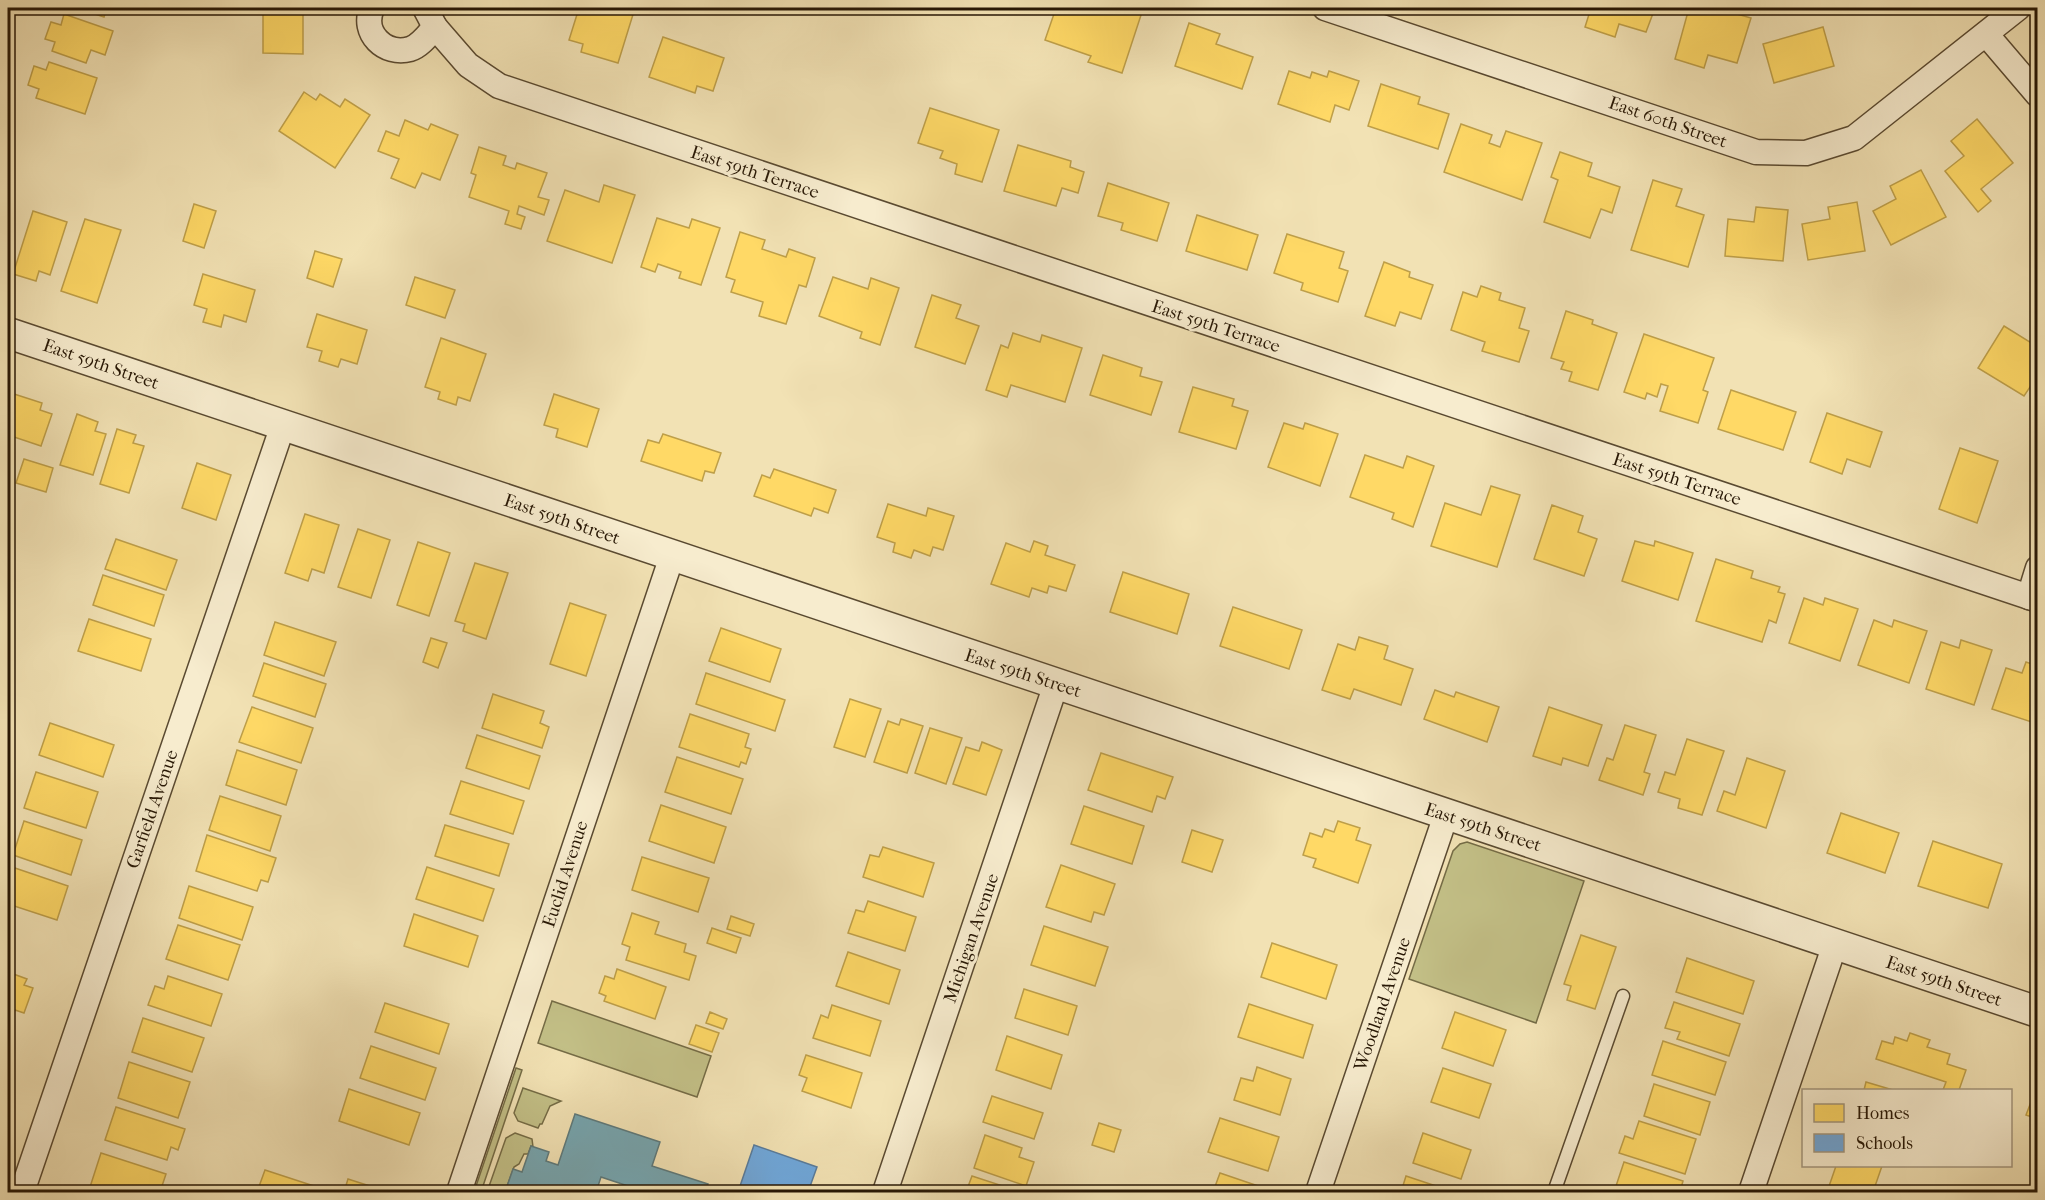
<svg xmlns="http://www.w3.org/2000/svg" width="2045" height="1200" font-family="'IM FELL French Canon',serif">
<rect width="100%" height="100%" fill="#f2e2b4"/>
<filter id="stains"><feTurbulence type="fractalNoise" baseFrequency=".00333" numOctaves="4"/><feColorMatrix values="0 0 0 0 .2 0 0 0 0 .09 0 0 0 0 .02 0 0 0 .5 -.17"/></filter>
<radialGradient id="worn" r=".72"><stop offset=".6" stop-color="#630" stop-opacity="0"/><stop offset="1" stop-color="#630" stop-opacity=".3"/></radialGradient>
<g fill="#c3c087" stroke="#756c46" stroke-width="1.5">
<polygon points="1467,842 1584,881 1536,1023 1409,979 1453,851 1460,844"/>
<polygon points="552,1001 711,1056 697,1097 538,1043"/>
<polygon points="516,1068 522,1070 481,1192 474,1192"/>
<polygon points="523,1088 561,1101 550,1106 542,1124 540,1124 538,1128 518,1121 514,1113"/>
<polygon points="515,1133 532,1139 533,1147 531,1146 528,1154 524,1154 519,1164 514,1167 505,1192 487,1192 506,1138"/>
</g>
<g fill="#ffd966" stroke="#be9f49" stroke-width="1.5">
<polygon points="77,8 107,8 104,17"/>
<polygon points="263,8 303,8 303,54 263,53"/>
<polygon points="579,8 635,8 618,63 581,52 583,44 569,40"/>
<polygon points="1056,8 1143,9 1122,73 1088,62 1091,56 1045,40"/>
<polygon points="1591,8 1655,8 1646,32 1619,24 1615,37 1585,27"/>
<polygon points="1689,8 1716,8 1751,18 1737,63 1708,55 1704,68 1675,59"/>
<polygon points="64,14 113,31 105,55 91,50 86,63 52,51 55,42 45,39 51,22 61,25"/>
<polygon points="1189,23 1220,34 1216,44 1253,57 1242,89 1175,66"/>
<polygon points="1823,27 1834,66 1774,83 1763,44"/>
<polygon points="663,37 724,58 713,91 697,86 695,93 649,77"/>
<polygon points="49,62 97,78 85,114 36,98 39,89 28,85 34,66 46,70"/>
<polygon points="1289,71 1310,78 1312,72 1327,77 1329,71 1359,81 1349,110 1335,105 1330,122 1278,104"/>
<polygon points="1381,84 1420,97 1418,104 1449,114 1438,149 1368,126"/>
<polygon points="304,92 316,100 320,94 340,107 345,99 370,115 335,168 279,131"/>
<polygon points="930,108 999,130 982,182 955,174 957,164 940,158 943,151 918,143"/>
<polygon points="1977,119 2013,163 1981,189 1991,201 1978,212 1945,171 1964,156 1951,141"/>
<polygon points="405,120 428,130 431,124 458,135 440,180 422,173 415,188 391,178 399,159 378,151 386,131 399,136"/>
<polygon points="1461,124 1492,135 1489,143 1500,147 1506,131 1542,143 1522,200 1444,172"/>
<polygon points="1018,145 1071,161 1070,167 1084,172 1078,193 1062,188 1056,206 1004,191"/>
<polygon points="479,147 506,156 503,165 515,169 517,163 547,173 538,197 549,200 544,215 519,206 517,214 525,217 521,229 505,224 509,211 469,197 476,175 471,173"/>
<polygon points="1560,152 1592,163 1588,176 1620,187 1612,213 1601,209 1590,238 1544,222 1558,180 1551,177"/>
<polygon points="1921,170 1946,217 1891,245 1873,211 1896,199 1890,186"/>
<polygon points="1653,180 1682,189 1676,206 1704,215 1688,267 1631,250"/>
<polygon points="1108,183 1169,203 1157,241 1121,230 1123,223 1098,216"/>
<polygon points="604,185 635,195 612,263 547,241 565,190 599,202"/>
<polygon points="1857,202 1865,251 1808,260 1802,224 1830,219 1828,207"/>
<polygon points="194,204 216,211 204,248 183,241"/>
<polygon points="1756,207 1788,210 1783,261 1725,256 1728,219 1754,222"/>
<polygon points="33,211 67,222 50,275 39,271 36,281 13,274"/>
<polygon points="1197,215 1258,235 1247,270 1186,251"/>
<polygon points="657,218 689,228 692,219 720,228 701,285 679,278 681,272 658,264 655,272 641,267"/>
<polygon points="85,219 121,230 97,303 61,291"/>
<polygon points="740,232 765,240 762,249 786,257 789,249 815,258 806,287 799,285 786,324 759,316 763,302 731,292 735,280 726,277"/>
<polygon points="1287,234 1344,252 1339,268 1348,271 1338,302 1301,290 1303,283 1274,273"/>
<polygon points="315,251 342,259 333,287 307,278"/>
<polygon points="1384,262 1410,272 1409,277 1433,285 1421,319 1400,312 1395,326 1365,316"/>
<polygon points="203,274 255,290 246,322 224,315 221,327 203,322 207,309 194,305"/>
<polygon points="415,277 455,290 445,318 406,305"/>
<polygon points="833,277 868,289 871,278 899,288 880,345 860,338 862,332 819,316"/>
<polygon points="1481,286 1501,293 1499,300 1525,308 1519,328 1529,331 1519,362 1482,351 1485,342 1451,330 1463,292 1477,297"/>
<polygon points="932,295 961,305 956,318 979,326 965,364 915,347"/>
<polygon points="1566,311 1593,320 1592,324 1617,333 1598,390 1569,381 1572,372 1561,369 1564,362 1551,358"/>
<polygon points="317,314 367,330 357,364 341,359 338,367 319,361 322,351 307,347"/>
<polygon points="2004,326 2038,347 2038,357 2036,359 2038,361 2038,375 2024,396 1978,368"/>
<polygon points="1013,333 1040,342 1042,335 1082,348 1065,402 1011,385 1007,397 986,390 1001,345 1008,348"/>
<polygon points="1644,334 1714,358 1703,390 1708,392 1698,423 1660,411 1668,386 1661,384 1657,397 1647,393 1645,399 1624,392"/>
<polygon points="441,338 486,354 470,401 458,397 456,405 438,399 440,392 425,387"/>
<polygon points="1103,355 1142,368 1140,376 1162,382 1151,415 1090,395"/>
<polygon points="1193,387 1234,399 1232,406 1248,411 1236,449 1179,432"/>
<polygon points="1731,390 1796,412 1783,450 1718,429"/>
<polygon points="11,393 42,403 40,410 52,414 41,446 8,435 8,405"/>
<polygon points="554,394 599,409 587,447 556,437 558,429 544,425"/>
<polygon points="1827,413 1882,432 1870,467 1847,459 1842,474 1810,462"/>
<polygon points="77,414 98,422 95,431 106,434 93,475 60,465"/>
<polygon points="1284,423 1303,429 1305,423 1338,434 1320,486 1268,467"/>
<polygon points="117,429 136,435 133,443 144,446 129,493 100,484"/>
<polygon points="663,434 721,453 714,473 705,471 702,481 641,461 648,440 659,443"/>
<polygon points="1960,448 1998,461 1977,523 1939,509"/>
<polygon points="1365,455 1403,468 1407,456 1434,466 1413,527 1392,519 1394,513 1350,497"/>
<polygon points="24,459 53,468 46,492 16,483"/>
<polygon points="197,463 231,475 216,520 182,508"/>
<polygon points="774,469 836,490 828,513 814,508 811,516 754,496 762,475 770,478"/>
<polygon points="1491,486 1520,495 1497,567 1431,546 1445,503 1481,515"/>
<polygon points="888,504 926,516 928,508 954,516 943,550 933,547 930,556 914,550 911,558 893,552 895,543 877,537"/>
<polygon points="1552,505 1583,516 1578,532 1597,539 1584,576 1534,559"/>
<polygon points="305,514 339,525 324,573 312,569 308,581 285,573"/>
<polygon points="358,529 390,540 371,598 338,587"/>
<polygon points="116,539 177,560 166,590 105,569"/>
<polygon points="1034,541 1048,546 1045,555 1075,565 1066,591 1049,586 1047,593 1032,588 1029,597 991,584 1006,543 1030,552"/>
<polygon points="1635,541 1654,546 1655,541 1693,553 1678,600 1622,581"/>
<polygon points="418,542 450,553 429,616 397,605"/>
<polygon points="1716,559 1753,571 1751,578 1780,587 1778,592 1785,594 1776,623 1769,620 1762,642 1696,621"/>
<polygon points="475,563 508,573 486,639 463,631 465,624 455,621"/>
<polygon points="1123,572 1189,594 1177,634 1110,612"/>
<polygon points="103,575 164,595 154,626 93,605"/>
<polygon points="1804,598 1823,605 1825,598 1858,609 1840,661 1789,643"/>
<polygon points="570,603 606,615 586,676 550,664"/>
<polygon points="1233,607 1302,630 1289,669 1220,646"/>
<polygon points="89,619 151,639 141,671 78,651"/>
<polygon points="1874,620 1892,627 1894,620 1927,631 1909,683 1858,665"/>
<polygon points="275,622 336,642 324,676 264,655"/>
<polygon points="721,628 781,649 770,682 709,661"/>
<polygon points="1359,637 1388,646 1384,659 1413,669 1401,705 1354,689 1350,699 1322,690 1338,644 1355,650"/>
<polygon points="431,638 447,643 438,668 423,662"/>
<polygon points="1961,640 1992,650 1974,705 1926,689 1941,642 1959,648"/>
<polygon points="2026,662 2038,666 2038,724 1992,709 2006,668 2022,673"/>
<polygon points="264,663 326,684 315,717 253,696"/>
<polygon points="706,673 785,700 775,731 696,704"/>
<polygon points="1435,690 1454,697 1456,692 1499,707 1487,742 1424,719"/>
<polygon points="493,694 544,711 540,723 549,727 542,748 482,728"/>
<polygon points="850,699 881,709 865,757 834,747"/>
<polygon points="252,707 313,728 301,763 239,742"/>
<polygon points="1549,707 1602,725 1588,766 1563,758 1561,765 1533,756"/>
<polygon points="690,714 749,734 745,747 751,749 746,764 741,762 739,767 679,747"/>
<polygon points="901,719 923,726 907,773 874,762 888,721 899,725"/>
<polygon points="50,723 114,745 103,777 39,755"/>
<polygon points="1625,725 1656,735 1644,772 1650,774 1643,795 1599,780 1607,758 1613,760"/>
<polygon points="930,728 962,738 946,784 915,773"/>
<polygon points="477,735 540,756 529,789 466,768"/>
<polygon points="1687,739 1724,751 1702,815 1678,808 1680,799 1658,792 1665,772 1675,775"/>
<polygon points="982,742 1002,750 986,795 953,784 966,747 979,751"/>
<polygon points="237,750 297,770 286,805 226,785"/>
<polygon points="1101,753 1173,777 1165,799 1157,796 1152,812 1088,790"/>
<polygon points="677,757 743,779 731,814 665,792"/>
<polygon points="1747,758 1785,771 1766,828 1717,811 1724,791 1735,795"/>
<polygon points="36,772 98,792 86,828 24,808"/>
<polygon points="461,781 524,801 513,834 450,814"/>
<polygon points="220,796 281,816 270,851 209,830"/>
<polygon points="661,805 726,827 714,863 649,841"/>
<polygon points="1084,806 1144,826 1132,864 1071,844"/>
<polygon points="1841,813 1899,833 1885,873 1827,853"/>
<polygon points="24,821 82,840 71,875 13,855"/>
<polygon points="1338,821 1360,828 1356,840 1371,845 1358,883 1313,867 1316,859 1303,855 1310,833 1322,837 1325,829 1334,832"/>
<polygon points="445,825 509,844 499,876 435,856"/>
<polygon points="1192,830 1223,840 1212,872 1182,862"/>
<polygon points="207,835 276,858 268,882 261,880 257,891 196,871"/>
<polygon points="1933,841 2002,864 1988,908 1918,886"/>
<polygon points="883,847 934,863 923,897 863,877 870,855 879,857"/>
<polygon points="642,857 709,878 698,912 632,890"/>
<polygon points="1061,865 1115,884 1104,915 1094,912 1091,922 1046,907"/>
<polygon points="12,867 68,886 57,920 8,904 8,880"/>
<polygon points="427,867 494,889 483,921 416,899"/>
<polygon points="189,886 253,907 242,940 179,918"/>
<polygon points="868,901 916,917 905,951 848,933 856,910 864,912"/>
<polygon points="632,913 659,922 655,934 686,944 684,952 696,956 689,980 626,960 630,947 622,944"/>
<polygon points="414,914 478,936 468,967 404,946"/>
<polygon points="731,916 754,924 750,936 727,929"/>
<polygon points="178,925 240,945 228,980 166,959"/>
<polygon points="1044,926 1108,947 1095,986 1031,965"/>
<polygon points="712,928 741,938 736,953 707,943"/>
<polygon points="1581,935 1616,947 1595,1009 1567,1000 1571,986 1564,984"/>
<polygon points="1272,943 1337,965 1326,999 1261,977"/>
<polygon points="848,952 900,970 889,1004 836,986"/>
<polygon points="1687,958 1754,981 1743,1014 1676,992"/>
<polygon points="617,969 666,987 655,1019 604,1001 606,996 599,993 605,976 614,979"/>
<polygon points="8,972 27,979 24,985 33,988 24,1013 15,1010 11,1021 8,1020"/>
<polygon points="168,976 222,994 211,1026 148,1005 155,986 164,989"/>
<polygon points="1024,989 1077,1006 1068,1035 1015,1018"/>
<polygon points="1674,1002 1740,1024 1729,1056 1677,1039 1680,1032 1665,1028"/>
<polygon points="385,1003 449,1024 439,1054 375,1032"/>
<polygon points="1249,1004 1313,1025 1303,1058 1238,1037"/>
<polygon points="832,1005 881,1021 870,1056 813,1038 821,1015 828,1018"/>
<polygon points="710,1012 727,1019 723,1029 706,1023"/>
<polygon points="1455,1012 1506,1030 1493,1066 1442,1048"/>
<polygon points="143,1018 204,1038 192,1072 132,1052"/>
<polygon points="696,1025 719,1033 712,1052 689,1044"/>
<polygon points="1910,1033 1930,1040 1927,1047 1950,1054 1947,1064 1966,1070 1959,1090 1943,1090 1946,1082 1876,1059 1882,1041 1893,1044 1895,1037 1907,1041"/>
<polygon points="1007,1036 1062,1055 1051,1089 996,1070"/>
<polygon points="1663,1041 1726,1062 1715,1095 1652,1075"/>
<polygon points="371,1046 436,1068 425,1100 360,1078"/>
<polygon points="806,1055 862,1073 851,1108 802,1091 807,1078 799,1075"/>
<polygon points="129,1062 190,1082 178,1118 118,1098"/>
<polygon points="1257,1067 1291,1079 1280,1115 1234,1100 1241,1078 1253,1081"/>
<polygon points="1443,1068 1491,1084 1479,1118 1431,1102"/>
<polygon points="1866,1082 1893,1090 1864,1090"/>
<polygon points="1654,1084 1710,1102 1700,1135 1644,1116"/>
<polygon points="349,1089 420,1113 409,1145 339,1121"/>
<polygon points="2036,1089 2038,1090 2038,1119 2026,1115"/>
<polygon points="992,1096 1043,1113 1034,1139 983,1122"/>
<polygon points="116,1107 185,1129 178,1150 171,1147 167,1160 105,1140"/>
<polygon points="1220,1118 1279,1137 1268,1171 1208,1152"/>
<polygon points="1639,1121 1696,1139 1685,1174 1619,1153 1625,1136 1633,1139"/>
<polygon points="1099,1123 1121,1130 1114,1152 1092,1145"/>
<polygon points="1423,1133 1471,1150 1461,1179 1413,1163"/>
<polygon points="985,1135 1022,1148 1019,1157 1034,1162 1026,1186 974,1168"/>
<polygon points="101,1153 166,1174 160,1192 107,1192 90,1187"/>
<polygon points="1624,1162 1683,1181 1680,1192 1614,1192"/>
<polygon points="1836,1166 1882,1166 1873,1192 1827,1192"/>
<polygon points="265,1170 317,1187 315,1192 257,1192"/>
<polygon points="1220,1173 1264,1188 1262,1192 1213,1192"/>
<polygon points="972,1176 1021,1192 966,1192"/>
<polygon points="1406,1176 1442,1188 1440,1192 1401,1192"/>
<polygon points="348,1179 376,1188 374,1192 344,1192"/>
</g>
<polygon fill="#6fa8dc" stroke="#597c9c" stroke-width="1.5" points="754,1145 817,1167 808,1192 738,1192"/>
<polygon fill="#76a5af" stroke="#5e7a7c" stroke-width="1.5" points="575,1114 660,1142 652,1166 708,1184 705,1192 646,1192 601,1177 596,1192 505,1192 513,1169 522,1172 531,1146 549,1152 546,1161 558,1165"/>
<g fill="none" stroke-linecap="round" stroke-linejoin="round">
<g stroke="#5a4a31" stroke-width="15">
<polyline id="service" points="1554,1192 1623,996"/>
</g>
<g stroke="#5a4a31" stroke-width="27">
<g id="minor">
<path d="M372,8C361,33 385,56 410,49C420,46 428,35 435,27"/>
<polyline points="425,8 435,27 468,65 499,86 2038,600"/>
<polyline points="1325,8 1756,152 1806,153 1854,138 2018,8"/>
<polyline points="1986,34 2038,95"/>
<polyline points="2029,597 2038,568"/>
<polyline points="22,1192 283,425"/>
<polyline points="459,1192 672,556"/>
<polyline points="885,1192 1056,684"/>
<polyline points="1318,1192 1446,815"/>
<polyline points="1751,1192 1835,944"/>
</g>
</g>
<g stroke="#5a4a31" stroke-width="33">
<polyline id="tertiary" points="8,333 2038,1012"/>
</g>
<use href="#service" stroke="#f7ecce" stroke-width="12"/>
<use href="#minor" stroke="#f7ecce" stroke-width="24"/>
<use href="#tertiary" stroke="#f7ecce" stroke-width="30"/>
</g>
<g text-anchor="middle" stroke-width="6" stroke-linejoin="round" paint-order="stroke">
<g font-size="18" fill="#271705" stroke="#f7ecce">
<text transform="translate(1668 122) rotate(19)" y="6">East 60th Street</text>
<text transform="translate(755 172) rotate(18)" y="6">East 59th Terrace</text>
<text transform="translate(1216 326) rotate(18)" y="6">East 59th Terrace</text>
<text transform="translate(101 364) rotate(19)" y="6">East 59th Street</text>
<text transform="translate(1677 479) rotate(18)" y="6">East 59th Terrace</text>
<text transform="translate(562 519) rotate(19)" y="6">East 59th Street</text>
<text transform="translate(1023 673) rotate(18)" y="6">East 59th Street</text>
<text transform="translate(152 809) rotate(-71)" y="6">Garfield Avenue</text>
<text transform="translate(1483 827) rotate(18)" y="6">East 59th Street</text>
<text transform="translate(565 874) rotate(-72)" y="6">Euclid Avenue</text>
<text transform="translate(971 938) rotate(-71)" y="6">Michigan Avenue</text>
<text transform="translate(1944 981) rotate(19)" y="6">East 59th Street</text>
<text transform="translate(1382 1004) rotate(-71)" y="6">Woodland Avenue</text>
</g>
</g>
<rect width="2045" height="1200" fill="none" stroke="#f2e2b4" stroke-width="30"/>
<rect x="9" y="9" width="2027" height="1182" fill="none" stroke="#271705" stroke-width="3"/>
<rect x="15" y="15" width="2015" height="1170" fill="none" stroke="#271705" stroke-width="1.5"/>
<rect x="1802" y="1089" width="210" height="78" fill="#f7ecce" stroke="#a4977e" stroke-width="1.5"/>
<rect x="1814" y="1104" width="30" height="18" fill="#ffd966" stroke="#a4977e" stroke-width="1.5"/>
<text x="1856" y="1119" font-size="18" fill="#271705">Homes</text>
<rect x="1814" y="1134" width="30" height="18" fill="#6fa8dc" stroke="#a4977e" stroke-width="1.5"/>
<text x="1856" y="1149" font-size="18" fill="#271705">Schools</text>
<rect width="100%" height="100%" filter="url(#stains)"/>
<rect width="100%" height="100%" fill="url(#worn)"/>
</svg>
